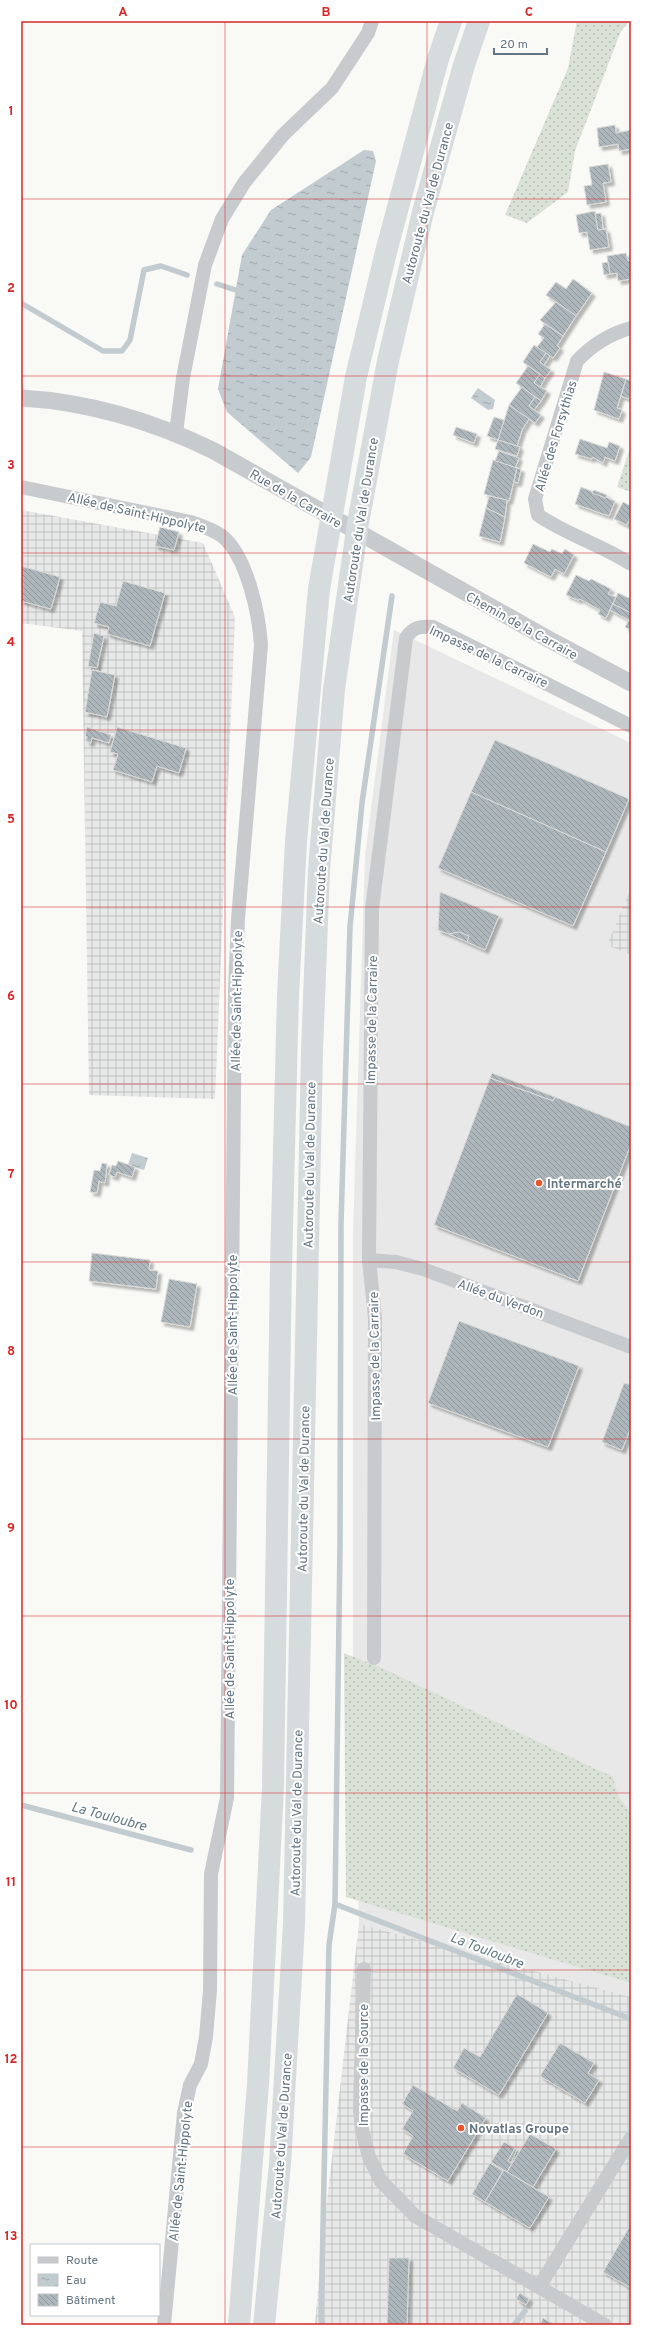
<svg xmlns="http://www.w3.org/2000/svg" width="652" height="2346" font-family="Overpass,sans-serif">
<defs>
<pattern id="industrial-grid" width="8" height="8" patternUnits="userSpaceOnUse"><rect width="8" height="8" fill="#e7e8e7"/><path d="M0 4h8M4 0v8" fill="none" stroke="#bfc1c1"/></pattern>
<pattern id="grass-dots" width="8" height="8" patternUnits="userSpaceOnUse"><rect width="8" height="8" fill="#dae1d7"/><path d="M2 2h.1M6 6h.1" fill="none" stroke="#b4bbb4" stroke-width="1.8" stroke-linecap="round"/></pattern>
<pattern id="water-ripples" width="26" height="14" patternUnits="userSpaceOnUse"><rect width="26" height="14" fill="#c1cbd0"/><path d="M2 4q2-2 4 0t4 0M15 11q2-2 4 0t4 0" fill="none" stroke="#a0a9ae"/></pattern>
<pattern id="building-back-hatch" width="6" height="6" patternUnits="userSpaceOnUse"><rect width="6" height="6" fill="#adb6bb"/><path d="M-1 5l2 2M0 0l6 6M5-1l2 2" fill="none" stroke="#90999d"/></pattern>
<filter id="shadow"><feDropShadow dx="3.5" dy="3.5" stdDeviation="1" flood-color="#0004"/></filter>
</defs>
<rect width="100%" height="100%" fill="#f9f9f6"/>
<polygon fill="#e7e8e7" points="394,630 631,743 631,888 608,945 631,955 631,1997 359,1925 353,1684 353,1234 365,856"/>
<g fill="url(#industrial-grid)">
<polygon points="21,510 203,543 235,617 215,1099 89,1095 82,631 21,623"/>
<polygon points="631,888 631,955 607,945"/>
<polygon points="359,1924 631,1997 631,2325 315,2325 322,2244"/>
</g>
<g fill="url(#grass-dots)">
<polygon points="577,21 630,21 621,31 575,151 568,192 527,223 505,215 568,68"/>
<polygon points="631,445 631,492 617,487"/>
<polygon points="344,1653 386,1670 613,1777 618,1796 631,1813 631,1983 346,1897"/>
</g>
<g fill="url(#water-ripples)">
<polygon points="364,150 373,151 376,161 311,457 298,473 227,412 218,389 242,255 271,210"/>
<polygon points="478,388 495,400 493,409 488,410 471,398"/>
<polygon points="132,1153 148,1158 144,1170 128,1165"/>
</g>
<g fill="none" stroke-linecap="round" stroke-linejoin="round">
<g stroke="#c1cbd0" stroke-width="5.5">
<polyline points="217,284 242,292"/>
<polyline points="21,303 103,351 122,351 130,340 144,270 161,266 187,275"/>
<polyline points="21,1805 191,1850"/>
<polyline points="335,1904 631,2019"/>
<polyline points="323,2325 321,2320 329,1945 335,1904 340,1546 341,1223 350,927 362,803 392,596"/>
<polyline points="514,2325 525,2311"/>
</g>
</g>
<g fill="url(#building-back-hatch)" stroke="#dbdbd8" filter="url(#shadow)">
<polygon points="615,125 616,133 631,130 631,149 619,151 618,144 599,147 597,128"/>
<polygon points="608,164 611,182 603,183 606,202 587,205 584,186 592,185 589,167"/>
<polygon points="595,211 598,230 606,229 609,247 590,250 587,232 579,233 576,215"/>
<polygon points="601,213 603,229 598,230 595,214"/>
<polygon points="626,253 628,261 631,260 631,279 618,281 617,273 610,274 607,256"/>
<polygon points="608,262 610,274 604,275 602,263"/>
<polygon points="573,279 592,293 576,316 546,295 556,282 566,289"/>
<polygon points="556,302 576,316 563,336 540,320"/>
<polygon points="545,324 563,336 557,346 560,348 553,358 537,347 544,338 538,334"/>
<polygon points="534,345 546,353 540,362 551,370 545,378 523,362"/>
<polygon points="546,353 550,356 544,365 540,362"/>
<polygon points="528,366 540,374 534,383 547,391 541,401 516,383"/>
<polygon points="604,372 626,379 617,408 622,410 619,419 594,410"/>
<polygon points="540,374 545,378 540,387 534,383"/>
<polygon points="626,379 631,381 629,399 621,396"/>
<polygon points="522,387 535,397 529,406 541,415 535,423 509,405"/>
<polygon points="535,397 541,401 534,410 529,406"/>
<polygon points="509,405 529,419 522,430 517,446 498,440"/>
<polygon points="494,417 504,420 498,440 487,436"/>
<polygon points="456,427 477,434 474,443 453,435"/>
<polygon points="580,439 607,448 609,442 620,446 615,461 605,457 603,463 593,457 592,459 575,454"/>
<polygon points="498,440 520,447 517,456 495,449"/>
<polygon points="499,451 519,458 515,468 495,461"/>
<polygon points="493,460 517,468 509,501 484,494"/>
<polygon points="517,468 521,469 518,483 514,482"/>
<polygon points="581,487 615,501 609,516 575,504"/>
<polygon points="594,490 607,495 606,498 592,493"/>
<polygon points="489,496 507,500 505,517 486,508"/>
<polygon points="623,502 631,506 631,516 627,525 614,519"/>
<polygon points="486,508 505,517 500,542 479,536"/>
<polygon points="160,527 179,532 174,550 155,546"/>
<polygon points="533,544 550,552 552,549 562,554 565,549 574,555 564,574 555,569 551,577 524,563"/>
<polygon points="21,566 60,577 51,609 21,601"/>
<polygon points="576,575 589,581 591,579 611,589 608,594 616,597 606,618 598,614 600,610 580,599 578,600 566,595"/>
<polygon points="123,581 165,593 150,646 107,634 109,627 94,623 100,602 116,606"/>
<polygon points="618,593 631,599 631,613 613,604"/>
<polygon points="613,604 631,613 631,630 625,627 629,620 610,610"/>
<polygon points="94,633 104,636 97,668 88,666"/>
<polygon points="92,670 115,675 107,717 85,712"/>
<polygon points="87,727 111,735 109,743 92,738 91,743 86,741 87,737 85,736"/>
<polygon points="117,727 186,748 179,773 157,766 152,782 113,770 118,754 110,752"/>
<polygon points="495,740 629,799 606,852 471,792"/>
<polygon points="471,792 606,852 573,926 438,868"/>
<polygon points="440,892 499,916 485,950 467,942 469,936 459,932 449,934 438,930"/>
<polygon points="459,932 469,936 467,942 449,934"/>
<polygon points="492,1073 555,1097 553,1101 490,1078"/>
<polygon points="490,1078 553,1101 555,1097 631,1127 631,1144 578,1281 434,1225"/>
<polygon points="118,1161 135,1167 132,1177 117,1172 115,1177 109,1175 112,1165 116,1166"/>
<polygon points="102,1163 107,1164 105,1183 99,1181 97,1193 90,1192 94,1170 100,1171"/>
<polygon points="92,1253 150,1260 149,1270 158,1271 156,1289 89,1281"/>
<polygon points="169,1279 197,1284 190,1327 161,1322"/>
<polygon points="459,1321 579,1366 548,1447 428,1403"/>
<polygon points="624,1383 631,1385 631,1427 622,1450 602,1442"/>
<polygon points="517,1994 548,2013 499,2095 453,2068 464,2048 480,2057"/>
<polygon points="560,2043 594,2063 588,2073 599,2080 585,2103 540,2076"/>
<polygon points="413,2085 457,2111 462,2103 486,2118 448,2181 403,2154 413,2136 402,2129 413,2111 402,2104"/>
<polygon points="530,2134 556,2149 533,2187 507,2172"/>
<polygon points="504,2142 515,2148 508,2161 512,2163 507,2172 491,2162"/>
<polygon points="515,2148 517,2149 511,2163 508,2161"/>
<polygon points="490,2163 503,2171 485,2202 472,2194"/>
<polygon points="504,2170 549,2197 530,2228 485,2202"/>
<polygon points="631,2224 631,2288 603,2272"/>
<polygon points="389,2258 409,2258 407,2325 387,2324"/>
<polygon points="520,2293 529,2299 526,2305 516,2299"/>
<polygon points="543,2318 555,2325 540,2325"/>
</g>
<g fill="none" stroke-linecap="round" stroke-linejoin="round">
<g stroke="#c7cbce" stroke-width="14">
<path d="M631,328C609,334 593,344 577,361L535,499L538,515C567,535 602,545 631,564"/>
<polyline points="176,433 183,378 205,265 222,219 244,183 283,135 332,88 368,33 372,21"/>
<path d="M21,487L191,522C202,526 212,529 222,536C247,556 259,614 261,645L238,919L235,991L227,1798L211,1874L210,1990L206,2037L201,2064L190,2085L184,2113L164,2325"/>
<polyline points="369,1260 396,1262 423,1269 631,1347"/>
<path d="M374,1658L375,1318L369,1260L372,909L406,638C413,627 420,626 433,627L631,726"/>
<polyline points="364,1969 360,2109 362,2130 369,2157 381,2181 415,2216 605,2325"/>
<polyline points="539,2287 631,2138"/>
</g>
<path stroke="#c7cbce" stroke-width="17" d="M21,398C90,402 153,421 214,451L550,640L631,683"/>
<g stroke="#d6dbde" stroke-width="22">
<polyline points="239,2325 258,2084 273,1787 281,1266 288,995 296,841 319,589 356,377 387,248 438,59 451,21"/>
<polyline points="264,2325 280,2164 294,1924 312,1050 319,870 334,689 358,523 388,361 423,212 464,65 479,21"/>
</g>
</g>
<path fill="none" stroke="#d62828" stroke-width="1" stroke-opacity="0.55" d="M225,21V2325M427,21V2325M21,199H631M21,376H631M21,553H631M21,730H631M21,907H631M21,1084H631M21,1262H631M21,1439H631M21,1616H631M21,1793H631M21,1970H631M21,2147H631"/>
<g fill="#e95526" stroke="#fff" stroke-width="1.5">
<circle cx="539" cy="1183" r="4"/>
<circle cx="461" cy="2128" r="4"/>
</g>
<g text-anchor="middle" stroke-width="4" stroke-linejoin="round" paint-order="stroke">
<g font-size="13" fill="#637482" stroke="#fff">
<text transform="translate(427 203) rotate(-75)" y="5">Autoroute du Val de Durance</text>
<text transform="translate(555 436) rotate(-73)" y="5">Allée des Forsythias</text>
<text transform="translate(296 498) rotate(30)" y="5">Rue de la Carraire</text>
<text transform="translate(137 512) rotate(13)" y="5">Allée de Saint-Hippolyte</text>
<text transform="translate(360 520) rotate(-81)" y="5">Autoroute du Val de Durance</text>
<text transform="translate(522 625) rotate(29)" y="5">Chemin de la Carraire</text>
<text transform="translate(489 656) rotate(25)" y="5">Impasse de la Carraire</text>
<text transform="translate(323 841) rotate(-86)" y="5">Autoroute du Val de Durance</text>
<text transform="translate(236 1001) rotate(-89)" y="5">Allée de Saint-Hippolyte</text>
<text transform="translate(371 1020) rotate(-89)" y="5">Impasse de la Carraire</text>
<text transform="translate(309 1165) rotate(-89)" y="5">Autoroute du Val de Durance</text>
<text transform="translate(501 1298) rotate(20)" y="5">Allée du Verdon</text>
<text transform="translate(232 1325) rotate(-90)" y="5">Allée de Saint-Hippolyte</text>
<text transform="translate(374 1356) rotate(-91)" y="5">Impasse de la Carraire</text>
<text transform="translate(303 1489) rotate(-89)" y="5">Autoroute du Val de Durance</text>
<text transform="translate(229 1649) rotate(-90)" y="5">Allée de Saint-Hippolyte</text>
<text transform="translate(296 1813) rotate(-89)" y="5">Autoroute du Val de Durance</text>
<text transform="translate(363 2065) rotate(-90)" y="5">Impasse de la Source</text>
<text transform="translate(281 2136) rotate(-86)" y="5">Autoroute du Val de Durance</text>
<text transform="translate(180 2171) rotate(-84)" y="5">Allée de Saint-Hippolyte</text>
</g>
<g font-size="13" font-weight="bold" fill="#637482" stroke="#fff" text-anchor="start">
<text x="547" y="1188">Intermarché</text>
<text x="469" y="2133">Novatlas Groupe</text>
</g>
<g font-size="14" font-style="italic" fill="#637a83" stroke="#fff">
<text transform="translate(109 1816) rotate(15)" y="5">La Touloubre</text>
<text transform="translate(487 1950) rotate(21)" y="5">La Touloubre</text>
</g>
</g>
<rect width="652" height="2346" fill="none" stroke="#ffffff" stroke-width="44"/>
<rect x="30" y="2244" width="130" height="72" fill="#ffffff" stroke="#c1c7cd"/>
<rect x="38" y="2257" width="20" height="6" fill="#c7cbce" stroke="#c1c7cd"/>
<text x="66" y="2264" font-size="12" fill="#637482">Route</text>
<rect x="38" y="2274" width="20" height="12" fill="url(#water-ripples)" stroke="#c1c7cd"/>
<text x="66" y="2284" font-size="12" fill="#637482">Eau</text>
<rect x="38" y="2294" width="20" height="12" fill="url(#building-back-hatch)" stroke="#c1c7cd"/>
<text x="66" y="2304" font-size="12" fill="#637482">Bâtiment</text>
<path d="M494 48v6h53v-6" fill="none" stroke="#637482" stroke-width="2"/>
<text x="500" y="48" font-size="12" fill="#637482" stroke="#ffffff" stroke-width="3" paint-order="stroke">20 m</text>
<rect x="22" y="22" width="608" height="2302" fill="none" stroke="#d62828" stroke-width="1.5"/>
<g font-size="13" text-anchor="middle" font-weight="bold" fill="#d62828">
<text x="123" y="16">A</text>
<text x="326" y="16">B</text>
<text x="529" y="16">C</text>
<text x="11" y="115">1</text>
<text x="11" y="292">2</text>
<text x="11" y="469">3</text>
<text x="11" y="646">4</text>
<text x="11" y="823">5</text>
<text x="11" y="1000">6</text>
<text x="11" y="1178">7</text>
<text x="11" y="1355">8</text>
<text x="11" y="1532">9</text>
<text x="11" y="1709">10</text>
<text x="11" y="1886">11</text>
<text x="11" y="2063">12</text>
<text x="11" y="2240">13</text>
</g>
</svg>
